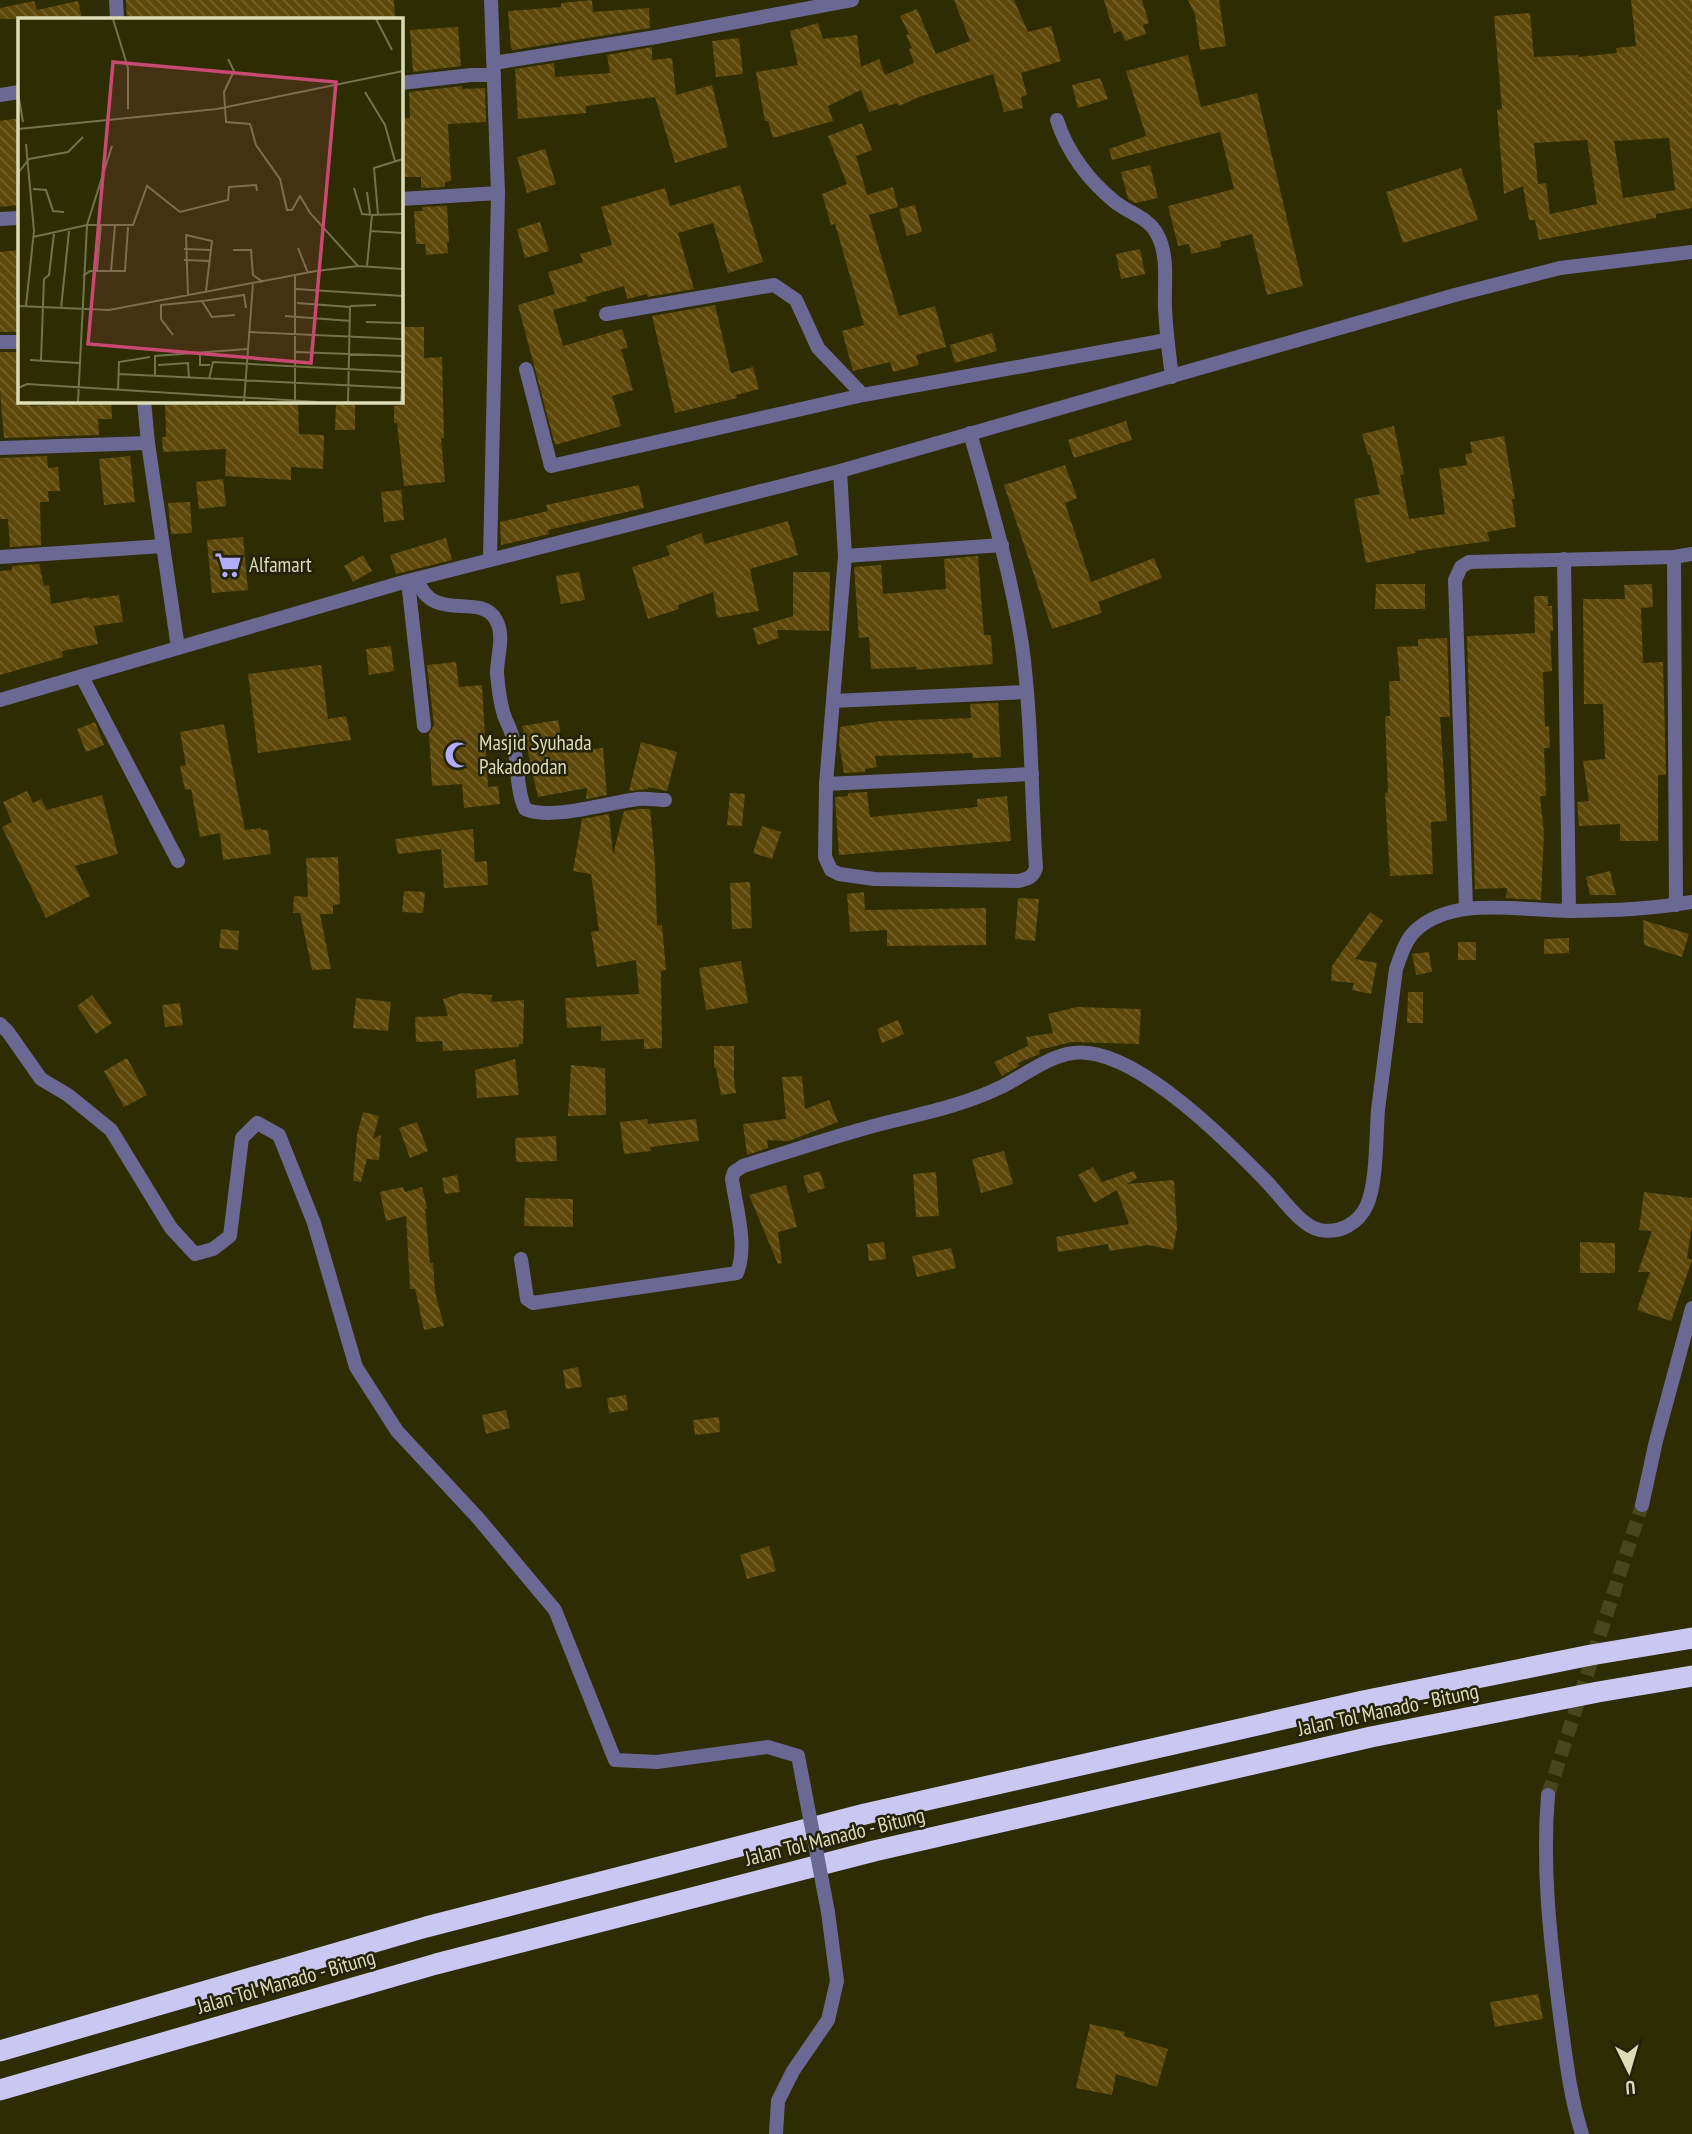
<svg xmlns="http://www.w3.org/2000/svg" width="1692" height="2134" font-family="'PT Sans Narrow',sans-serif">
<defs>
<pattern id="building-back-hatch" width="6" height="6" patternUnits="userSpaceOnUse" patternTransform="scale(1.75)"><rect width="6" height="6" fill="#5d480a"/><path d="M-1 5l2 2M0 0l6 6M5-1l2 2" fill="none" stroke="#74622b"/></pattern>
</defs>
<rect width="100%" height="100%" fill="#2d2c02"/>
<g fill="url(#building-back-hatch)" fill-rule="evenodd">
<polygon points="126,0 394,0 395,19 127,19"/>
<polygon points="592,0 593,12 649,8 650,28 513,50 511,48 508,11 561,7 561,3"/>
<polygon points="954,0 1014,0 1028,32 1051,26 1061,61 1021,73 1027,95 1021,97 1023,108 1004,112 993,74 919,97 899,106 897,103 869,112 861,90 828,106 833,121 773,138 768,121 765,121 756,72 798,65 790,31 818,23 823,39 857,35 861,67 879,59 885,75 914,63 909,49 912,48 906,35 909,34 900,16 917,9 936,54 970,41"/>
<polygon points="1104,0 1142,0 1149,23 1143,25 1146,34 1125,41 1121,31 1114,33"/>
<polygon points="1188,0 1219,0 1226,46 1200,50 1195,14"/>
<path d="M1631,0H1692V208L1656,214V218L1539,240L1535,220H1529L1523,186L1504,194L1497,110L1502,109L1494,16L1530,13L1534,57L1578,55V57L1617,53L1616,48L1636,46ZM1669,138L1675,190L1623,198L1614,141ZM1587,140L1597,204L1550,214L1546,183L1538,184L1534,143Z"/>
<polygon points="34,1 37,10 78,1 82,19 0,19 0,8"/>
<polygon points="458,27 461,66 413,72 410,30"/>
<polygon points="739,38 743,74 716,77 712,41"/>
<polygon points="652,47 652,60 672,58 676,95 712,85 728,147 675,163 655,97 586,106 586,113 518,119 515,69 554,63 555,77 610,73 607,55"/>
<polygon points="1188,55 1201,107 1257,93 1303,286 1267,295 1252,234 1220,242 1221,247 1191,254 1189,244 1178,246 1168,206 1234,189 1220,132 1112,160 1109,149 1146,136 1126,71"/>
<polygon points="1100,78 1108,99 1078,108 1072,85"/>
<polygon points="462,86 462,89 485,88 486,122 448,124 451,181 445,182 445,187 421,188 421,177 401,177 401,118 410,118 409,92"/>
<polygon points="19,118 19,205 0,207 0,121"/>
<polygon points="862,123 872,150 856,156 867,195 893,187 898,207 869,215 899,316 935,306 946,347 916,355 919,365 893,372 890,362 853,371 842,331 864,325 835,224 831,225 822,194 847,184 828,136"/>
<polygon points="545,149 556,184 527,193 517,157"/>
<polygon points="1150,165 1158,198 1135,203 1128,199 1121,172"/>
<polygon points="1461,168 1478,220 1403,243 1386,192"/>
<polygon points="740,185 763,262 728,273 713,223 678,233 694,289 648,297 647,294 627,299 624,286 586,297 587,301 553,310 563,346 622,329 628,348 621,349 633,390 612,396 621,426 555,445 518,305 555,294 548,272 583,262 580,254 612,245 601,207 665,188 670,206"/>
<polygon points="915,205 922,232 907,236 899,209"/>
<polygon points="447,206 449,242 447,242 448,253 426,255 425,244 416,244 414,211 423,211 422,207"/>
<polygon points="540,222 549,251 525,258 517,229"/>
<polygon points="1140,249 1145,274 1121,279 1116,254"/>
<polygon points="19,250 19,332 0,332 0,252"/>
<polygon points="715,305 731,373 753,367 759,389 736,395 737,398 675,413 652,316"/>
<polygon points="401,327 424,327 424,358 442,357 444,438 441,438 445,482 404,486 397,423 394,423 394,406 401,405"/>
<polygon points="992,333 997,351 955,363 950,345"/>
<polygon points="0,352 19,352 19,401 31,401 31,406 83,403 82,401 111,401 112,419 98,419 99,435 4,438 0,391"/>
<polygon points="165,401 298,401 299,434 324,435 323,469 291,467 291,480 225,476 226,449 163,452 162,437 166,437"/>
<polygon points="336,401 355,401 355,430 335,430"/>
<polygon points="1126,421 1132,440 1074,458 1068,440"/>
<polygon points="1394,426 1404,474 1400,475 1409,519 1445,514 1439,469 1467,465 1465,454 1472,453 1470,442 1504,436 1515,499 1512,499 1516,527 1487,532 1490,541 1415,551 1416,553 1366,563 1354,499 1380,494 1370,454 1368,455 1362,434"/>
<polygon points="47,456 48,468 58,467 60,491 48,491 49,502 40,502 41,545 10,547 8,519 0,519 0,458"/>
<polygon points="130,456 135,502 104,505 99,459"/>
<polygon points="1065,465 1077,498 1065,503 1091,582 1154,558 1162,578 1098,602 1102,613 1052,629 1004,485"/>
<polygon points="223,479 226,506 199,509 196,482"/>
<polygon points="639,485 644,508 548,530 549,534 501,545 500,522 548,511 546,505"/>
<polygon points="401,490 404,520 384,522 381,492"/>
<polygon points="190,502 192,533 171,534 168,503"/>
<polygon points="788,521 798,555 750,569 759,611 717,618 713,592 678,605 679,609 648,619 632,567 670,555 666,546 701,533 705,544"/>
<polygon points="243,537 248,590 212,593 207,540"/>
<polygon points="446,538 452,560 396,574 390,555"/>
<polygon points="363,555 372,571 353,582 344,566"/>
<polygon points="978,556 984,635 991,635 993,664 916,670 916,667 871,669 869,637 859,638 854,567 881,565 883,594 946,589 944,559"/>
<polygon points="39,564 44,586 49,585 51,604 89,597 89,599 119,595 123,622 94,626 98,644 62,651 63,657 0,675 0,571 12,570 12,566"/>
<polygon points="579,572 585,600 561,604 556,576"/>
<polygon points="793,572 830,572 829,631 777,630 779,638 758,645 753,628 793,616"/>
<polygon points="1376,584 1425,584 1425,609 1375,609"/>
<polygon points="1652,584 1653,607 1641,608 1643,663 1663,662 1666,775 1658,775 1658,841 1620,841 1620,824 1579,826 1577,802 1589,801 1583,761 1605,759 1603,704 1584,704 1583,599 1625,599 1624,585"/>
<polygon points="1534,596 1548,596 1548,606 1552,606 1553,631 1550,631 1552,671 1543,672 1545,727 1549,726 1550,748 1544,748 1546,796 1540,796 1544,833 1541,900 1506,898 1507,888 1475,889 1467,636 1535,633"/>
<polygon points="1447,638 1450,717 1440,717 1447,821 1431,822 1433,874 1390,876 1385,793 1388,792 1385,716 1390,716 1389,681 1400,681 1397,647 1418,646 1418,639"/>
<polygon points="391,646 394,671 369,675 366,649"/>
<polygon points="456,662 459,687 482,685 488,787 498,786 500,804 464,808 462,784 432,786 429,734 434,725 427,665"/>
<polygon points="321,665 328,719 346,716 351,740 258,753 248,674"/>
<polygon points="998,703 1001,757 973,758 972,753 875,756 877,767 865,769 865,772 844,773 839,743 840,727 881,721 971,718 970,704"/>
<polygon points="558,720 564,752 603,748 607,795 586,799 587,788 538,797 522,726"/>
<polygon points="95,722 104,745 86,752 77,729"/>
<polygon points="224,724 245,830 261,828 261,830 268,830 271,854 223,860 220,833 200,837 191,789 185,790 180,766 186,765 180,732"/>
<polygon points="641,742 677,752 667,791 648,787 648,789 629,791"/>
<polygon points="27,791 33,803 41,799 47,810 102,795 118,854 75,866 90,896 46,918 2,827 12,822 3,802"/>
<polygon points="867,792 870,817 977,807 977,799 1007,796 1011,841 839,855 835,797 848,796 848,793"/>
<polygon points="730,793 745,794 742,826 727,825"/>
<polygon points="639,809 650,809 655,863 657,926 662,925 666,970 661,971 662,1048 644,1049 644,1039 601,1041 601,1026 567,1028 565,998 639,994 636,960 597,967 591,932 599,931 591,874 573,871 582,819 609,814 613,855 624,811"/>
<polygon points="762,826 781,832 772,859 753,853"/>
<polygon points="473,829 475,862 487,861 488,885 444,888 441,849 398,854 395,839"/>
<polygon points="338,857 340,904 333,905 333,914 320,914 331,969 312,970 300,913 293,913 294,896 308,897 306,858"/>
<polygon points="1610,871 1616,895 1590,895 1586,877"/>
<polygon points="750,882 752,928 732,929 730,883"/>
<polygon points="404,891 425,892 423,913 402,912"/>
<polygon points="864,892 865,910 986,908 986,945 887,946 887,930 850,932 847,894"/>
<polygon points="1018,898 1039,899 1035,941 1015,939"/>
<polygon points="1370,912 1383,921 1355,959 1377,963 1371,994 1352,990 1354,983 1331,981 1332,966"/>
<polygon points="1643,920 1689,934 1682,957 1644,945"/>
<polygon points="221,929 239,931 238,950 219,948"/>
<polygon points="1569,938 1569,953 1544,954 1544,939"/>
<rect x="1458" y="942" width="18" height="18"/>
<polygon points="1429,952 1432,972 1416,975 1412,954"/>
<polygon points="741,961 748,1003 706,1010 699,968"/>
<polygon points="1408,992 1423,992 1423,1023 1407,1023"/>
<polygon points="462,993 492,995 491,1002 524,1000 523,1044 519,1044 519,1047 443,1051 442,1041 416,1042 415,1017 448,1016 443,999"/>
<polygon points="92,995 112,1023 96,1034 77,1006"/>
<polygon points="356,998 391,1002 388,1031 353,1028"/>
<polygon points="180,1003 183,1025 165,1027 162,1005"/>
<polygon points="1077,1007 1141,1009 1139,1044 1072,1042 1039,1050 1040,1054 1018,1063 1019,1066 1002,1076 994,1062 1028,1046 1026,1037 1053,1033 1048,1014"/>
<polygon points="898,1020 904,1034 882,1043 877,1029"/>
<polygon points="714,1046 734,1046 734,1081 736,1093 721,1095 716,1068 714,1068"/>
<polygon points="127,1058 147,1095 124,1107 104,1071"/>
<polygon points="515,1059 519,1095 477,1098 475,1070"/>
<polygon points="571,1065 605,1068 606,1115 568,1116"/>
<polygon points="802,1076 805,1109 829,1100 838,1122 789,1141 767,1140 768,1148 747,1155 743,1124 786,1119 782,1077"/>
<polygon points="363,1112 379,1116 373,1139 381,1135 379,1160 367,1159 361,1182 353,1181 357,1135"/>
<polygon points="647,1119 648,1124 696,1119 699,1141 650,1147 651,1151 624,1154 620,1122"/>
<polygon points="417,1122 428,1151 410,1158 399,1128"/>
<polygon points="556,1136 557,1161 516,1162 515,1138"/>
<polygon points="1004,1151 1013,1184 981,1193 972,1159"/>
<polygon points="1093,1167 1102,1182 1134,1171 1137,1178 1127,1184 1174,1180 1177,1229 1173,1250 1148,1245 1109,1251 1108,1244 1058,1252 1056,1237 1129,1224 1117,1190 1094,1203 1078,1175"/>
<polygon points="820,1171 825,1188 808,1193 803,1176"/>
<polygon points="936,1172 939,1216 916,1217 913,1174"/>
<polygon points="457,1175 460,1192 445,1194 442,1178"/>
<polygon points="786,1185 797,1227 778,1232 782,1263 778,1264 749,1195"/>
<polygon points="403,1187 405,1192 422,1187 427,1208 425,1209 430,1263 433,1263 435,1292 444,1326 424,1330 415,1289 410,1289 406,1216 386,1221 380,1192"/>
<polygon points="1644,1192 1692,1198 1692,1225 1687,1258 1692,1260 1671,1321 1637,1310 1650,1272 1638,1272 1652,1231 1639,1230"/>
<polygon points="525,1198 573,1199 573,1227 524,1226"/>
<polygon points="884,1242 886,1259 869,1261 867,1244"/>
<polygon points="1580,1242 1615,1243 1615,1273 1580,1273"/>
<polygon points="951,1248 956,1268 917,1277 912,1256"/>
<polygon points="578,1367 582,1387 566,1389 563,1370"/>
<polygon points="626,1395 628,1410 609,1413 607,1398"/>
<polygon points="506,1410 510,1428 486,1434 482,1415"/>
<polygon points="719,1417 720,1432 695,1435 693,1420"/>
<polygon points="769,1546 776,1571 747,1579 740,1555"/>
<polygon points="1538,1994 1543,2019 1495,2027 1490,2002"/>
<polygon points="1090,2024 1125,2032 1124,2036 1168,2049 1157,2087 1116,2074 1112,2095 1076,2088"/>
</g>
<g fill="none" stroke-linecap="round" stroke-linejoin="round">
<polyline stroke="#47461d" stroke-width="14" stroke-dasharray="14 7" stroke-linecap="butt" points="1548,1795 1642,1505"/>
<g stroke="#6c6894" stroke-width="14">
<polyline points="116,0 117,19"/>
<polyline points="494,63 656,37 852,0"/>
<polyline points="401,83 471,75 494,75"/>
<polyline points="0,95 19,92"/>
<path d="M1057,120C1067,152 1089,181 1115,202C1129,213 1149,218 1157,234C1169,255 1164,285 1165,308C1166,331 1169,354 1172,377"/>
<polyline points="401,199 498,193"/>
<polyline points="0,219 19,218"/>
<polyline points="606,314 774,285 796,300 818,348 863,395 1167,340"/>
<polyline points="0,342 19,342"/>
<polyline points="526,369 551,466 863,395"/>
<polyline points="144,401 148,443 178,648"/>
<polyline points="0,448 148,443"/>
<path d="M840,471L845,556L826,784L825,857L831,870L839,874L874,879L1018,881C1027,879 1033,878 1036,868C1031,794 1032,719 1022,645C1011,573 990,503 970,433"/>
<polyline points="845,556 1002,545"/>
<polyline points="0,557 163,546"/>
<polyline points="1674,557 1676,905"/>
<polyline points="490,559 498,193 491,0"/>
<polyline points="1564,559 1569,911"/>
<path d="M417,579C432,625 481,591 496,620C505,636 497,655 497,673C498,686 500,702 504,715C507,724 512,731 513,740C518,762 516,789 525,809C551,821 610,802 638,799C647,798 656,800 665,800"/>
<polyline points="408,581 424,726"/>
<polyline points="82,677 178,861"/>
<polyline points="833,701 1026,692"/>
<polyline points="826,784 1032,774"/>
<polyline points="1466,908 1455,580 1461,567 1469,562 1674,557 1692,554"/>
<polyline points="0,1024 8,1032 41,1079 68,1095 111,1130 171,1228 195,1254 213,1249 230,1236 242,1138 257,1123 279,1135 314,1223 356,1367 397,1431 478,1518 555,1610 615,1760 657,1762 768,1747 798,1756 804,1787"/>
<path d="M521,1259L527,1299L533,1303L737,1273C748,1245 736,1208 732,1179L734,1172L743,1166C782,1154 820,1141 859,1130C907,1116 956,1109 1001,1087C1028,1074 1055,1049 1088,1053C1145,1059 1226,1140 1266,1181C1279,1194 1301,1227 1320,1230C1340,1234 1359,1223 1367,1205C1377,1182 1376,1136 1378,1110C1384,1063 1390,1016 1396,969C1401,955 1405,941 1415,931C1452,895 1523,911 1570,911C1610,911 1652,909 1692,902"/>
<polyline points="1642,1505 1656,1441 1692,1308"/>
<path d="M1548,1795C1542,1867 1550,1937 1559,2008C1565,2051 1569,2093 1582,2134"/>
<polyline points="776,2134 778,2101 793,2071 828,2020 837,1981 828,1912"/>
</g>
<polyline stroke="#6c6894" stroke-width="14" points="0,700 400,583 840,471 1455,295 1560,268 1692,252"/>
<g stroke="#cac7f3" stroke-width="21">
<polyline points="0,2051 426,1927 865,1814 1363,1701 1591,1655 1692,1638"/>
<polyline points="0,2090 436,1964 874,1851 1371,1737 1598,1692 1692,1676"/>
</g>
<polyline stroke="#6c6894" stroke-width="14" points="804,1787 828,1912"/>
</g>
<defs>
<g id="supermarket-bare" transform="scale(2.1)"><path d="M-6-5.5h2.5l.6 2H6L4.5 2H-2.5L-4.4-4H-6ZM-1.5 3.2a1.3 1.3 0 1 0 .1 0ZM3 3.2a1.3 1.3 0 1 0 .1 0Z" fill="#b3adf9" stroke="#23220a" stroke-width="2.5" paint-order="stroke"/></g>
<g id="mosque-bare" transform="scale(2.1)"><path d="M3.5-4.9A6 6 0 1 0 3.5 4.9A5 5 0 1 1 3.5-4.9Z" fill="#b3adf9" stroke="#23220a" stroke-width="2.5" paint-order="stroke"/></g>
</defs>
<g fill-rule="evenodd">
<use href="#supermarket-bare" x="228" y="565"/>
<use href="#mosque-bare" x="458" y="755"/>
</g>
<g text-anchor="middle" stroke-width="5" stroke-linejoin="round" paint-order="stroke">
<g font-size="21" fill="#dcdcb7" stroke="#23220a" text-anchor="start">
<text x="249" y="572">Alfamart</text>
<text x="479" y="750">Masjid Syuhada<tspan x="479" dy="24">Pakadoodan</tspan></text>
</g>
<g font-size="21" fill="#dcdcb7" stroke="#23220a">
<text transform="translate(1388 1710) rotate(-12)" y="7">Jalan Tol Manado - Bitung</text>
<text transform="translate(835 1837) rotate(-14)" y="7">Jalan Tol Manado - Bitung</text>
<text transform="translate(286 1982) rotate(-16)" y="7">Jalan Tol Manado - Bitung</text>
</g>
</g>
<g transform="translate(18 18)">
<rect width="385" height="385" fill="#2d2c02"/>
<path fill="none" stroke="#73724a" stroke-width="2" d="M95,1L110,50V91M358,1L374,32M210,41L216,53L206,74L208,104L232,106L238,127L262,161L269,192H274L282,178L292,195L340,248M347,74L367,107L377,143M0,75L5,104M0,111L199,91L385,53M0,168L1,154L11,141L50,134L65,119M336,170L344,196L354,197M15,171L28,172L35,193L46,194M349,174L352,196M360,196L356,150L385,141M352,213L385,215M15,219L69,207H115L129,168L162,194L210,182L211,169L238,167L239,173M280,230L290,255M166,231L193,232M215,232H233L235,257L245,264M166,242L191,243M349,248L354,197L385,196M79,252L83,206M93,253L97,207M65,258L72,253H107L110,209M277,258V383M278,271L385,278M170,277L168,217L194,223L188,273M185,283L226,277L228,290M279,285L332,289L330,384M143,286V301L155,317M143,287L184,283L194,299L217,297M0,288L91,292L298,253L340,248L385,251M8,288L16,213L8,126M332,288L358,287M43,291L51,213M267,298L333,303M348,304L385,305M230,314L385,321M278,334L385,338M182,335V347H192M12,342L61,345M23,342L26,261L31,257L36,216M140,347L170,345L171,360M101,356L384,370M137,357V338L229,331M191,361L195,344L385,354M0,370L9,366L300,384M100,371L101,344L132,339M60,384L69,207L94,128M226,384L235,266M383,384L385,350"/>
<path fill="#c84972" fill-opacity="0.15" stroke="#c84972" stroke-width="3.5" d="M95,44L318,64L293,345L70,326Z"/>
<rect width="385" height="385" fill="none" stroke="#dcdcb7" stroke-width="3.5"/>
</g>
<g transform="translate(1629 2071) rotate(175)" stroke="#23220a" stroke-width="5" paint-order="stroke">
<path d="M0-5L12 26L0 18L-12 26Z" fill="#dcdcb7"/>
<text y="-10" font-size="19" font-weight="bold" text-anchor="middle" fill="#dcdcb7">U</text>
</g>
</svg>
